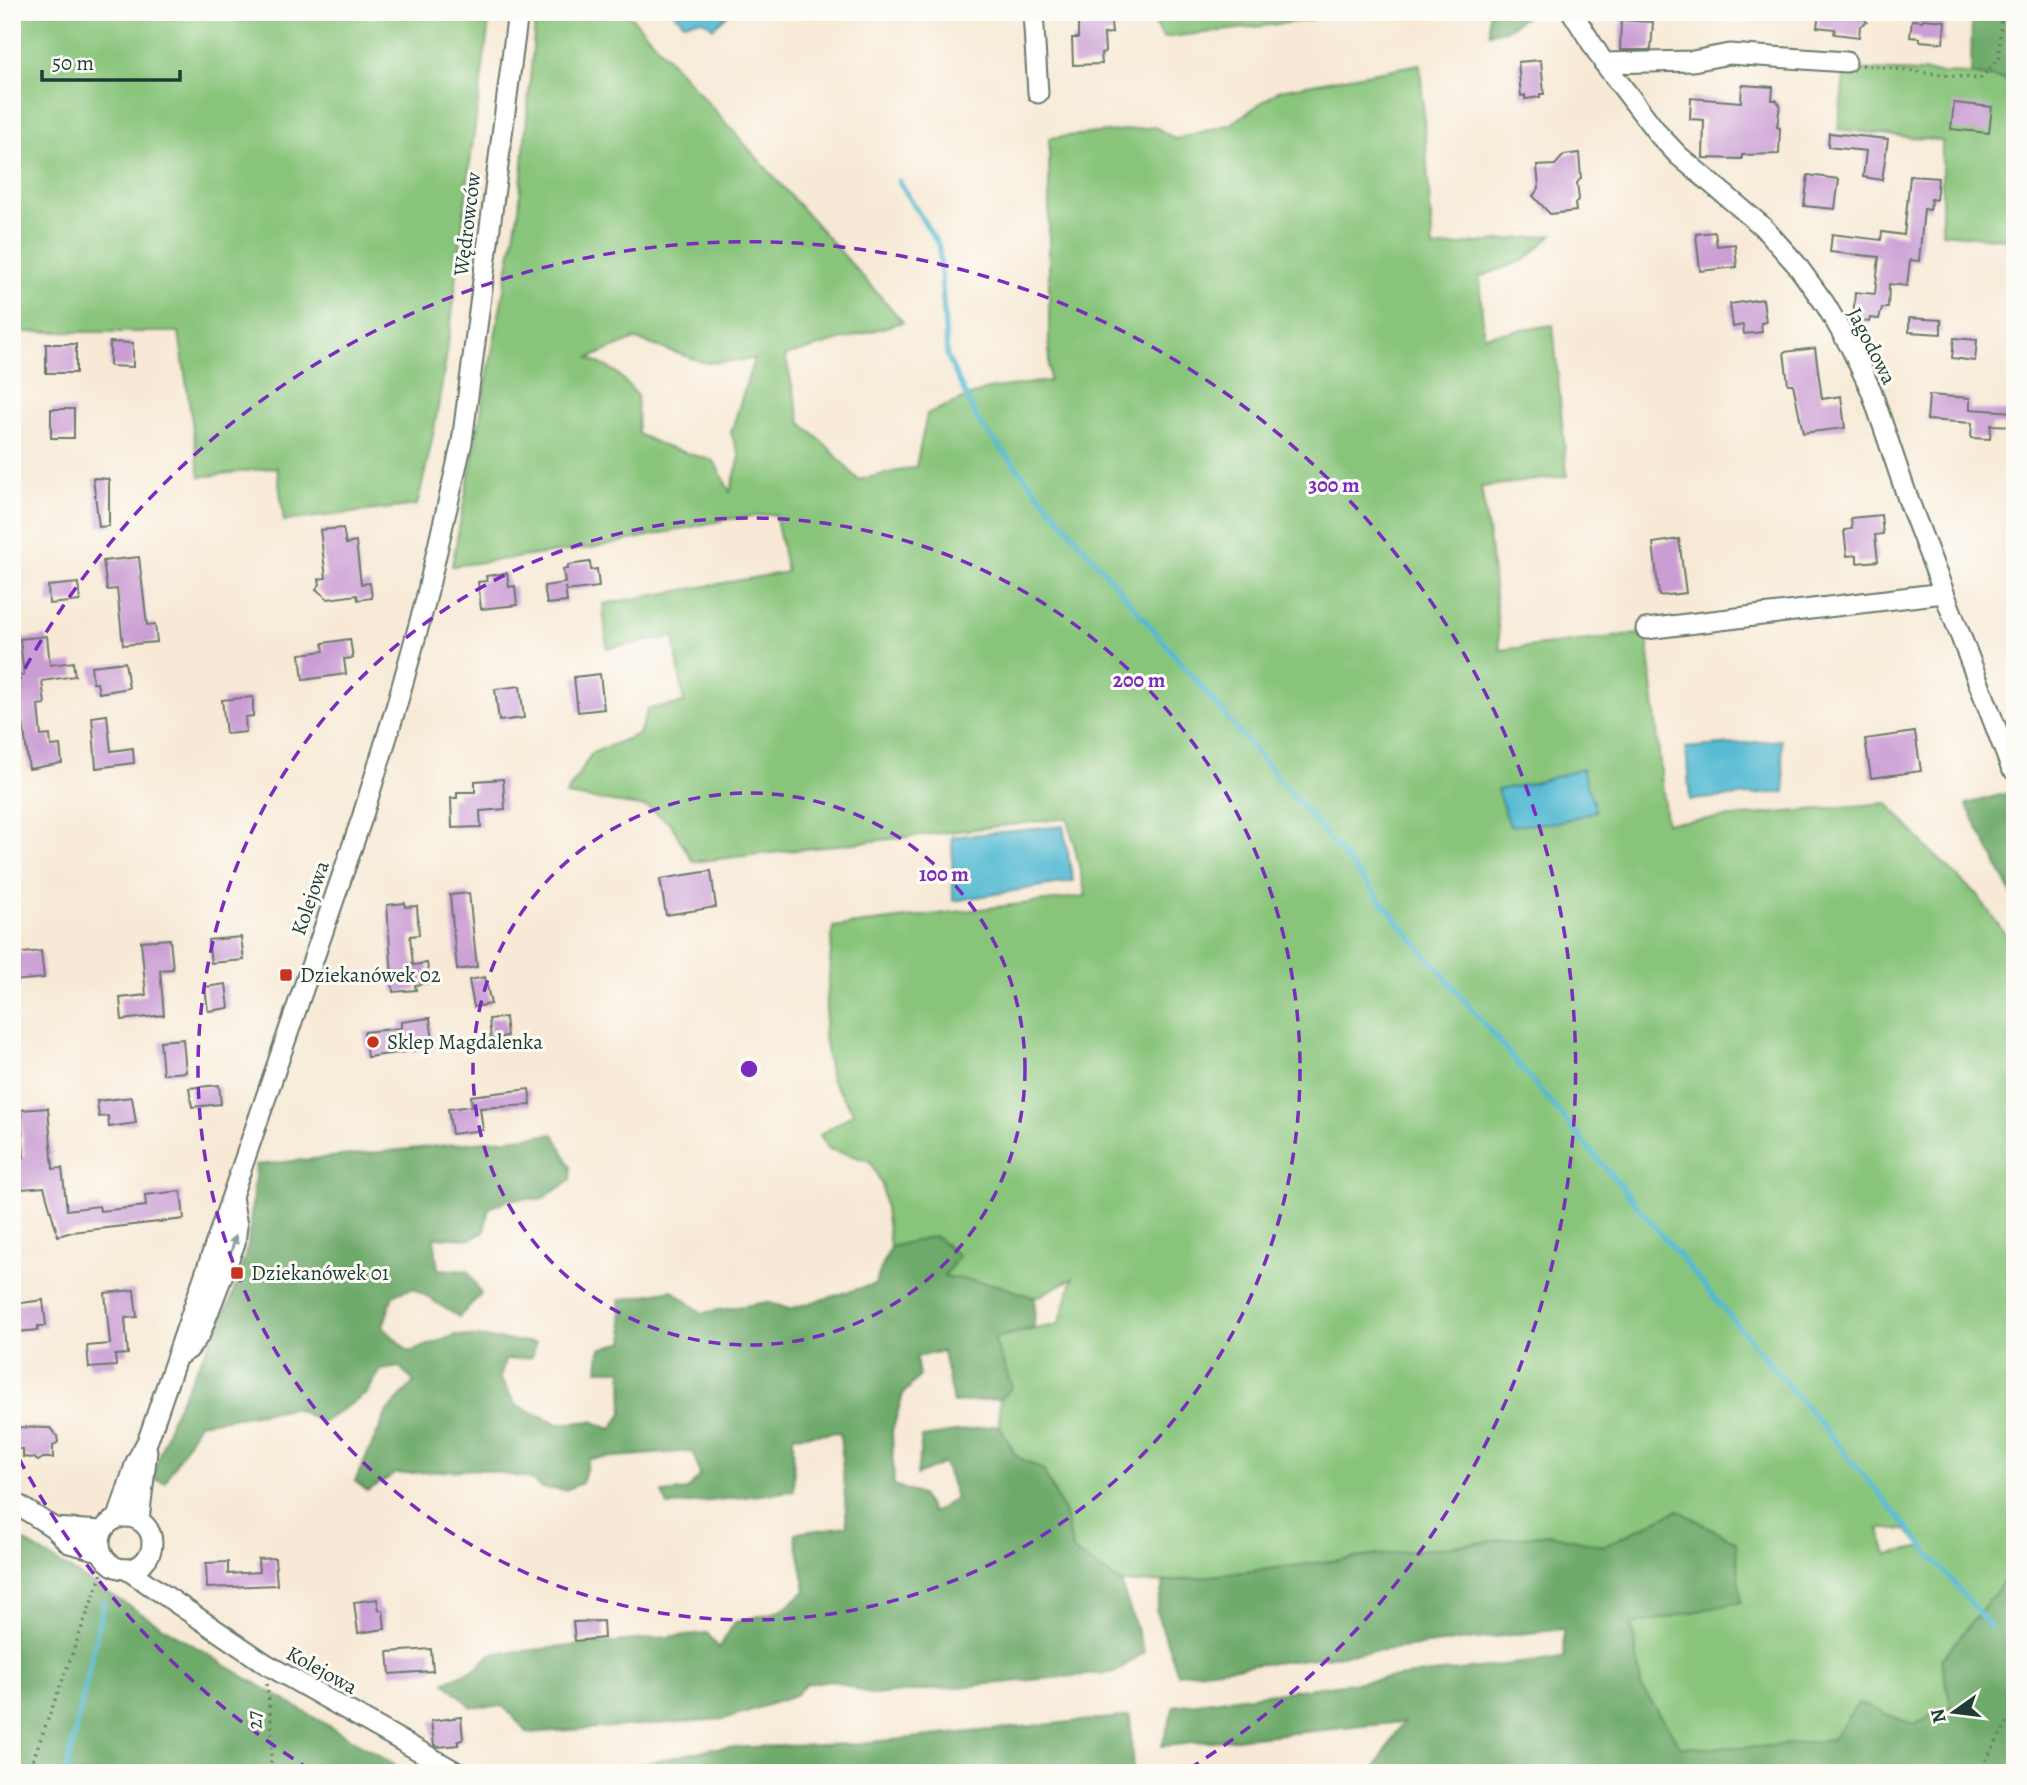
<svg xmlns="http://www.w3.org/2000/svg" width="2027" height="1785" font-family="Alegreya,serif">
<rect width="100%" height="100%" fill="#fdfcf7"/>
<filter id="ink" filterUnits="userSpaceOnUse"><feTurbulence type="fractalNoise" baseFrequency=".0143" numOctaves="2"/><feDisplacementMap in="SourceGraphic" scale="14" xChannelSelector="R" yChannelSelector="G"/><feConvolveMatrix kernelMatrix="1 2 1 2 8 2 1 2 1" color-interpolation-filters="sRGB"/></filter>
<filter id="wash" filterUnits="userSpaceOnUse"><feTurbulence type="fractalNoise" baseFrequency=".00686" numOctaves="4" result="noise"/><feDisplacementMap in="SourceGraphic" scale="28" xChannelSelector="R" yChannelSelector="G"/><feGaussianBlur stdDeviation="1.57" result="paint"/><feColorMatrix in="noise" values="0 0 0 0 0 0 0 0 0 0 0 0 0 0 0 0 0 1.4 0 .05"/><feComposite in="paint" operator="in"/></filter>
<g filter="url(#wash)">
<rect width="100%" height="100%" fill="#f7e9d5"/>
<g fill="#88c47a" stroke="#548057" stroke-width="2" fill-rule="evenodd">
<path d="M12,12H490C484,68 474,124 468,181C455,291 445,397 417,505L284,521L277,467L200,477L179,332H12Z"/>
<path d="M536,12H627L903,322L785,356L801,423L825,444L858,480L916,467L927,414L987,389L1049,381V138L1155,127L1176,139L1231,124L1280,90L1420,64L1433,248L1552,235L1525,260L1479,277L1484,336L1553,325L1567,476L1481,487L1490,545L1500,650L1647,633L1666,823L1887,803L1928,849L1977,895L2015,948V1681L1965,1773H1610L1660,1716L1641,1686L1632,1624L1678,1510L1604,1546L1548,1534L1164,1582L1121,1583L1073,1551L1065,1514L1043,1470L1016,1456L999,1425L1000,1399L1011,1387L994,1338L1059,1324L1073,1278L1035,1298L997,1285L943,1276L935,1236L890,1247L882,1185L870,1161L829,1149L820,1135L854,1113L831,1079L824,1037L833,927L1086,896L1068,818L693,862L671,824L647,807L566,795L592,753L639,734L648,709L684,703L674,637L607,648L603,604L787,572L775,514L729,519L597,547L452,566L519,209ZM635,339L706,363L754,359L731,433L740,457L730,492L714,461L663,446L638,434L637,395L616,372L589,358ZM1879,1529H1905L1923,1547L1887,1554Z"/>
<polygon points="1150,12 1332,12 1311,20 1163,38"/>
<polygon points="1845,69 1971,74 2015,81 2015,240 1942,233 1942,141 1838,129"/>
</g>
<g fill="#6eaa6a" stroke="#46744f" stroke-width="2">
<polygon points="1489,12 1531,12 1531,13 1505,30 1489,33"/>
<polygon points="1972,12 2015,12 2015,81 1971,74"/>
<polygon points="2015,791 2015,900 1966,804"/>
<polygon points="554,1134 571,1167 571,1180 542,1199 511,1199 489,1208 484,1232 471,1239 434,1237 438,1269 468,1271 481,1294 459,1317 413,1288 393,1295 383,1327 409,1352 456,1335 536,1343 532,1357 505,1360 500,1378 516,1405 558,1424 592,1421 611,1429 623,1413 622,1370 598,1370 600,1349 625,1341 619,1300 672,1290 702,1313 767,1302 789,1309 875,1284 890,1247 935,1236 959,1256 944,1276 997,1285 1035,1298 1034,1328 994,1338 1012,1387 1000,1399 953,1403 943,1351 916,1357 919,1377 903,1394 892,1432 894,1485 921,1495 933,1513 956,1498 944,1463 917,1475 922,1437 999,1425 1016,1456 1043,1470 1065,1514 1073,1551 1121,1583 1144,1652 1116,1672 873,1695 832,1680 805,1684 795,1696 724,1719 528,1733 503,1706 471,1707 445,1682 477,1668 490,1654 707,1633 719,1648 735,1622 780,1611 806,1591 795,1533 847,1526 840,1432 793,1436 794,1491 668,1506 662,1493 687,1490 700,1476 693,1451 589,1459 582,1483 565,1490 542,1488 527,1478 479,1469 395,1474 367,1491 355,1481 387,1412 414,1382 400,1367 381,1370 366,1394 323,1422 293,1408 199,1423 165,1482 152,1479 171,1419 230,1302 240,1273 248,1245 256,1165"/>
<polygon points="1678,1510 1736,1542 1741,1602 1632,1625 1641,1686 1681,1747 1759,1747 1832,1740 1858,1703 1914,1725 1951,1706 1941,1660 2015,1568 2015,1773 1372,1773 1403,1722 1162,1746 1174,1706 1389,1678 1564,1658 1563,1629 1178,1674 1156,1611 1164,1582 1549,1534 1604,1546"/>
<polygon points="12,1534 240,1674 409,1773 12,1773"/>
<polygon points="1130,1716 1133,1773 604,1773 714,1748 852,1744"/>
</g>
<g fill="#54bad2" stroke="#3a7c83" stroke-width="2">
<path d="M673,12H731L713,28C703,17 697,20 684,23Z"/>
<polygon points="1781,740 1785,792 1690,800 1686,748"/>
<polygon points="1582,769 1596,811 1559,822 1510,826 1497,790 1537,782"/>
<polygon points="1063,826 1073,881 953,901 952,837"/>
</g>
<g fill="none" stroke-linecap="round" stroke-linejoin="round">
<g stroke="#54bad2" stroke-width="5">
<polyline points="899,181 939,246 947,356 978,421 1991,1627"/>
<polyline points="66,1773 104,1602"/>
</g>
</g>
<g id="blocks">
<g fill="#ca9dd4">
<polygon points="1078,12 1110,12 1112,33 1104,34 1105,52 1101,53 1102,64 1073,65 1072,38 1078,38"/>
<polygon points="1819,12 1859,12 1867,22 1860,26 1859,37 1834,34 1835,29 1817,27"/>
<polygon points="1923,19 1945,21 1943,43 1920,41 1920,38 1910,37 1912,20 1922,21"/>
<polygon points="1621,20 1653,22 1651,50 1620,50"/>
<polygon points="1541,60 1544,94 1540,94 1540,97 1525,99 1525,95 1521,96 1518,62"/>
<polygon points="1742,85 1773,87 1772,100 1776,100 1780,105 1777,127 1780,128 1779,154 1742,155 1742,159 1703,158 1704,120 1690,119 1691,98 1741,102"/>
<polygon points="1954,103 1992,107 1989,133 1951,129"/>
<polygon points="1829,133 1888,139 1882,180 1863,177 1866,151 1828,147"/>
<polygon points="1579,153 1581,178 1577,183 1579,199 1575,203 1576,211 1550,214 1533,196 1539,188 1537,166 1555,165 1564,155"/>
<polygon points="1808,175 1839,179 1835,209 1804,206"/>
<polygon points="1910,176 1938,178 1936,200 1931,199 1930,210 1924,209 1919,261 1910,260 1907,286 1889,284 1888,308 1882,308 1879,319 1870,318 1869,322 1853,320 1855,292 1875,294 1879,257 1830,252 1832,234 1881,240 1882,232 1904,235"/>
<polygon points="1715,232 1717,246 1735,244 1737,267 1700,271 1696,234"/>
<polygon points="1763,299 1766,322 1761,323 1762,332 1744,334 1743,325 1733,327 1730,304"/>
<polygon points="1909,318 1941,320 1941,334 1909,332"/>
<polygon points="1954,338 1977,340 1975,361 1952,358"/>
<polygon points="110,342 133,343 133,367 110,366"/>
<rect x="46" y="344" width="30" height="29"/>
<polygon points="1815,348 1822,399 1841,396 1845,428 1803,433 1793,384 1788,384 1784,352"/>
<polygon points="1929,395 1970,398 1970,409 2015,412 2015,426 1991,425 1990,439 1971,438 1972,423 1927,420"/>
<rect x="51" y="409" width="23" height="29"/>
<polygon points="93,478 109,479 109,526 99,527"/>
<polygon points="1881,515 1883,534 1875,535 1878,561 1857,563 1857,555 1847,556 1844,530 1852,529 1851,518"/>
<polygon points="343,528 346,544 356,542 361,584 370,583 372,598 358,600 357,595 328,599 316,589 320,584 319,579 326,578 320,530"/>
<polygon points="1679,539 1686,593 1659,596 1653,543"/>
<polygon points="139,557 147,625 155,624 157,642 123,645 117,589 107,590 103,561"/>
<polygon points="590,562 591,570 597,569 599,587 566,591 565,587 567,602 547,604 544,586 565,583 563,569 568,569 568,565"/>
<polygon points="507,573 509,587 515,586 517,605 481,609 478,582 487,581 486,576"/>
<polygon points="78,583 80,601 49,604 48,586"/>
<polygon points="47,636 50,665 73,662 75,676 42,681 45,704 38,705 41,736 50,735 51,746 60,745 62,763 29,769 17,676 24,675 20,639"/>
<polygon points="350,639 353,658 344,659 346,674 303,680 300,654 324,651 323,643"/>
<polygon points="125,662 129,688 99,693 97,683 93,683 91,666"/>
<polygon points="600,674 604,709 578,712 574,677"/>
<polygon points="520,686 524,718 499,721 495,689"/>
<polygon points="253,697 253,716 245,717 246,732 226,734 222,700"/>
<polygon points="107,715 111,751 133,748 134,763 96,768 92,717"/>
<polygon points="1915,732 1921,771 1871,778 1865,739"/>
<polygon points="503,779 505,809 480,811 481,827 452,828 451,798 457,798 457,792 475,792 475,781"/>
<polygon points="711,871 716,907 666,915 660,879"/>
<polygon points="469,893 477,967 457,970 450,895"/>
<polygon points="405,903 405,907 417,906 419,935 410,936 413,965 427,963 430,983 415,985 416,990 393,992 387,905"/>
<polygon points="241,937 244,960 211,963 208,940"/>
<polygon points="170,939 173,969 160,970 164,1015 122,1020 120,998 146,995 141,941"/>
<polygon points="41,951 44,978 13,981 14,954"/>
<polygon points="485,977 491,1004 474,1007 469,980"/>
<polygon points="226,984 229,1008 208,1011 205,987"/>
<polygon points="505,1017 507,1036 491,1039 489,1019"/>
<polygon points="430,1018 434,1048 367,1057 364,1032 401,1028 401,1022"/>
<polygon points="183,1039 186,1072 163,1074 160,1041"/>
<polygon points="219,1085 221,1104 192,1107 189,1088"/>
<polygon points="529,1089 531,1105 480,1108 483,1130 452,1134 448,1109 472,1106 471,1096"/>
<polygon points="132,1097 136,1123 109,1127 108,1116 99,1117 97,1101"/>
<polygon points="48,1108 53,1169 62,1168 67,1210 99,1206 100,1211 146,1206 145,1195 181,1191 184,1219 72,1232 58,1236 44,1187 12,1190 12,1158 24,1157 21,1110"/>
<polygon points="134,1290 137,1317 125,1318 128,1354 115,1355 116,1366 89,1368 87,1346 110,1344 105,1293"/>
<polygon points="43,1300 46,1326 38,1326 38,1330 17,1332 15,1304"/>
<polygon points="12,1427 50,1428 57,1436 58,1442 53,1446 53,1458 43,1458 38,1461 34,1458 23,1457 23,1449 14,1449"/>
<polygon points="275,1558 277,1585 207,1588 206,1563 228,1562 228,1574 259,1572 258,1559"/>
<polygon points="377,1599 379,1610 383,1610 385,1629 358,1633 354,1602"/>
<polygon points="603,1621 604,1638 575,1641 573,1622"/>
<polygon points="431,1649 433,1671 390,1674 388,1652"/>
<polygon points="461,1717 463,1740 458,1741 458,1745 438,1747 434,1745 431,1721"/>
</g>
</g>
</g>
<g filter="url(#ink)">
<use href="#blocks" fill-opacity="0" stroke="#6b796c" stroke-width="2"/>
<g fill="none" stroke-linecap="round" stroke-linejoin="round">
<g stroke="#6b796c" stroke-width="23">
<g id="minor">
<polyline points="1033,12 1038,93"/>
<polyline points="1572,12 1604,63 1659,135 1679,156 1762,226 1796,264 1825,304 1851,348 1871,390 1908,499 2011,767 2015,771"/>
<polyline points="1604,63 1693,61 1729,54 1846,62"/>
<polyline points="1646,629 1944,593"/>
<polyline points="181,1354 189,1349 200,1334 235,1243 237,1226 232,1197"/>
<polyline points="12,1501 54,1528 69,1543 100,1551"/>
<circle cx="126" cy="1543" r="26"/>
<polyline points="118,1518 136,1462 148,1440 362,818 397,704 425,603 462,442 518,12"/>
<polyline points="139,1520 147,1451"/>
<polyline points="54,1528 102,1531"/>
<polyline points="126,1569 266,1664 458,1773"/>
</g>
</g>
<g stroke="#6b796c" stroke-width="3.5" stroke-dasharray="2 5" stroke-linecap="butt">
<polyline points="1862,65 1980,79 1999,58 2001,12"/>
<polyline points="267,1684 272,1731 270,1773"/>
<polyline points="28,1773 104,1568"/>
<polyline points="1979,1773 2015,1708"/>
</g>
<use href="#minor" stroke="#fff" stroke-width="19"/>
</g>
<defs><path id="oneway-solid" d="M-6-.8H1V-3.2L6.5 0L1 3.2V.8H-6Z" transform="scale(1.75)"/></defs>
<use fill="#8f9e9a" href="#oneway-solid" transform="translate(233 1245) rotate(-74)"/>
</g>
<g fill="none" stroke="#7b2cbf" stroke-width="3.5" stroke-dasharray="12 9">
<circle cx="749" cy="1069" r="276"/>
<circle cx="749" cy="1069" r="551"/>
<path d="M311 1770A827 827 0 0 1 15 1451M15 687A827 827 0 1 1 1187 1770"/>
</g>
<g fill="#c8321e" stroke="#fdfcf7" stroke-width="2.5">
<rect x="279" y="968" width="14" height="14" rx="3.5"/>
<circle cx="373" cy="1042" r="7"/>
<rect x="230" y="1266" width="14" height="14" rx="3.5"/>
</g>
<g text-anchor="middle" stroke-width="6" stroke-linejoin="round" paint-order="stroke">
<g font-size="21" fill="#1f3d34" stroke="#fdfcf7">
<text transform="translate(467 224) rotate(-83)" y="7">Wędrowców</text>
<text transform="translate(1872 346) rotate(63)" y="7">Jagodowa</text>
<text transform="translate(310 898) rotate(-71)" y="7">Kolejowa</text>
<text transform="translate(322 1670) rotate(29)" y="7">Kolejowa</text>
<text transform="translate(254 1720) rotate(-94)" y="7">27</text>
</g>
<g font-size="21" fill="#1f3d34" stroke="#fdfcf7" text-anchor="start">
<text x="300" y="982">Dziekanówek 02</text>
<text x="387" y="1049">Sklep Magdalenka</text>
<text x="251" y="1280">Dziekanówek 01</text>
</g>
</g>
<circle cx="749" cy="1069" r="10" fill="#7b2cbf" stroke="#fdfcf7" stroke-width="3.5"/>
<g font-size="21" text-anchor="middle" font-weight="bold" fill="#7b2cbf" stroke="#fdfcf7" stroke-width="6" stroke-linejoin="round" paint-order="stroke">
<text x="1334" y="492">300 m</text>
<text x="1139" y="687">200 m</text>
<text x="944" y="881">100 m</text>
</g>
<rect width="2027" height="1785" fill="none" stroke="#fdfcf7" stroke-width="42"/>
<g transform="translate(1954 1712) rotate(256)" stroke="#fdfcf7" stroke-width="5" paint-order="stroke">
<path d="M0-5L12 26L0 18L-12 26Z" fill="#1f3d34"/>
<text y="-10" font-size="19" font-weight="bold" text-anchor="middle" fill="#1f3d34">N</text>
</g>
<path d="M42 70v10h138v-10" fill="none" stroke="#1f3d34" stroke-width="3.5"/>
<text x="52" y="70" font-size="21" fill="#1f3d34" stroke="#fdfcf7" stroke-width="5" paint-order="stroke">50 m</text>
</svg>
